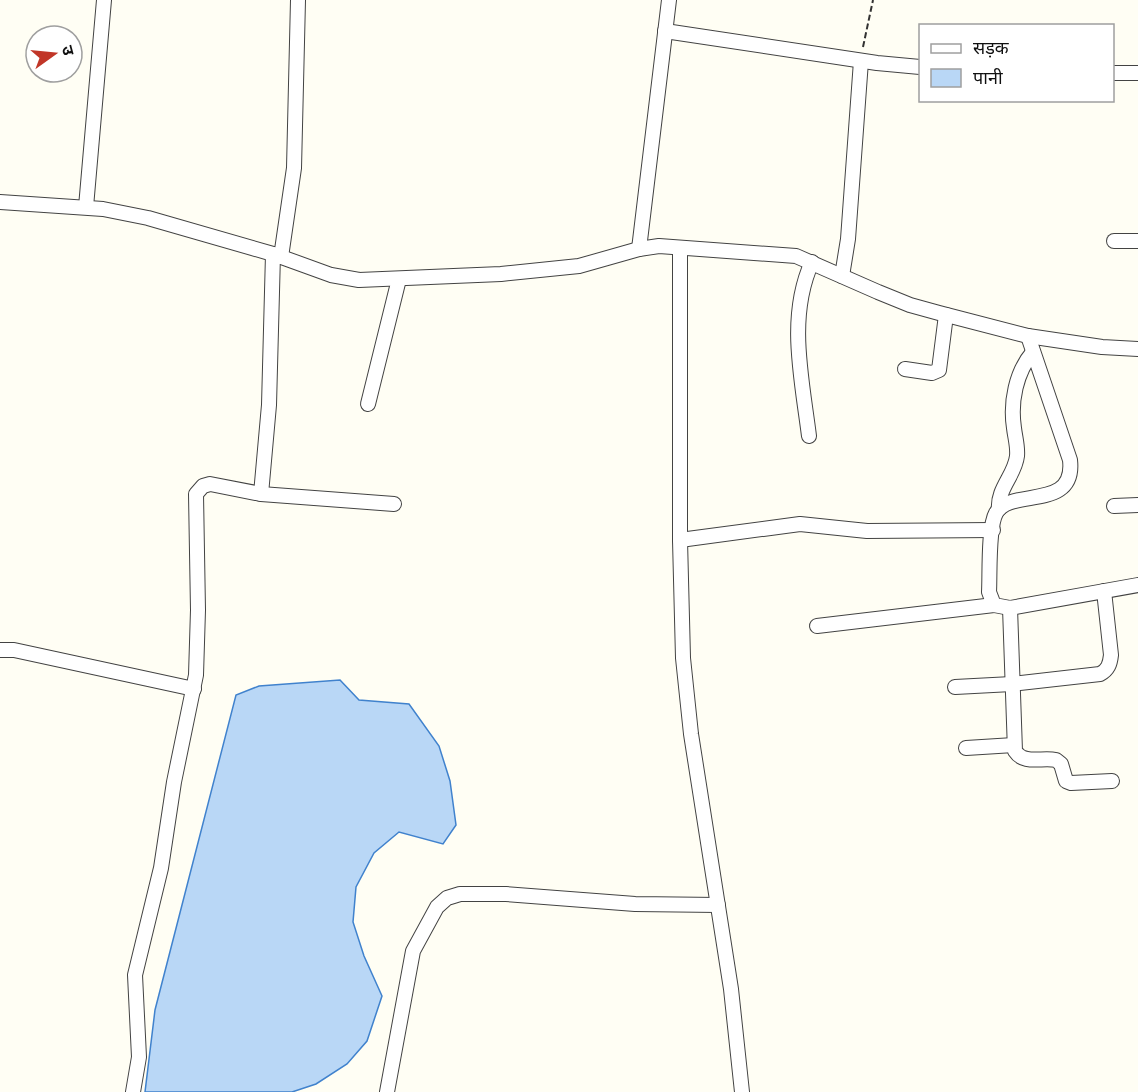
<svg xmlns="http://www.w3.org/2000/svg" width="1138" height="1092" font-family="Lora,'Noto Sans Devanagari',serif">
<rect width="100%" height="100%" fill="#fffef4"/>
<polygon fill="#b9d7f6" stroke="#4082cd" stroke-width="1.5" points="340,680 359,700 409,704 439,746 450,781 456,825 443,844 399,832 374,853 356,887 353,922 364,956 382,996 367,1041 347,1064 316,1084 292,1092 145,1092 155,1010 236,695 259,686"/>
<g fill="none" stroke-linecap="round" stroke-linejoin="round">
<g stroke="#434343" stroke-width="16">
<g id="street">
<polyline points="665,31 877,63 920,67"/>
<polyline points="1112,73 1138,73"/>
<polyline points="0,202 103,209 148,218 273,254 331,275 359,280 501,274 579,266 639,249 659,246 796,256 878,292 910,305 939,313 1028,336 1102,347 1138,349"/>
<polyline points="86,207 104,0"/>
<polyline points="1114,241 1138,241"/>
<polyline points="680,248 680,540 683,658 691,734 731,989 742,1092"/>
<polyline points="639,249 669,0"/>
<polyline points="281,257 294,168 298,0"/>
<polyline points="842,276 848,239 861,61"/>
<path d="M1028,336L1070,460C1076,512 1010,487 996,513C988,527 990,575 989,592L994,605L1010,608L1138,585"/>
<polyline points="905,369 932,373 939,370 946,315"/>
<polyline points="368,404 399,279"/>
<path d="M809,436C802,379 787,317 812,262"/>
<polyline points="261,494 394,504"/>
<polyline points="1114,506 1138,505"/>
<path d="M999,509C997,489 1015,475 1017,456C1018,447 1015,437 1014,428C1010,402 1016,372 1033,352"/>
<polyline points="680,540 800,524 867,531 993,530"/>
<path d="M1010,608L1015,751C1024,765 1042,757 1056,760L1061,764L1066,781L1071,783L1112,781"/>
<polyline points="817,626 994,605"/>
<polyline points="0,650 14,650 194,689"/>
<path d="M955,687L1012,684L1100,674C1108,670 1110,664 1111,655L1104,591"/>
<polyline points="966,748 1014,745"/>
<polyline points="133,1092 139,1057 135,975 161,868 174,782 196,675 198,610 196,494 203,486 210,484 261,494 269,405 273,254"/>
<polyline points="387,1092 413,951 437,907 447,898 460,894 506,894 635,904 718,905"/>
</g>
</g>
<polyline stroke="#323232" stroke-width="2" stroke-dasharray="6 3" stroke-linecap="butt" points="863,47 873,0"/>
<use href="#street" stroke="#fff" stroke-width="14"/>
</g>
<rect x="919" y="24" width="195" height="78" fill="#ffffff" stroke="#9f9f9f" stroke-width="1.5"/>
<rect x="931" y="44" width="30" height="9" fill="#ffffff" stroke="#9f9f9f" stroke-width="1.5"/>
<text x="973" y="54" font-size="18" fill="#101010">सड़क</text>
<rect x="931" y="69" width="30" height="18" fill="#b9d7f6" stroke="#9f9f9f" stroke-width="1.5"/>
<text x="973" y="84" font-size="18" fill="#101010">पानी</text>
<g transform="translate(54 54) rotate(75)"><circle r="28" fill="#ffffff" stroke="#9f9f9f" stroke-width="1.5"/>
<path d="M0-4.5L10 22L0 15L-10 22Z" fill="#c13628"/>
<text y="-9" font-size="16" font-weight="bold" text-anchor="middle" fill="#101010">उ</text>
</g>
</svg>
